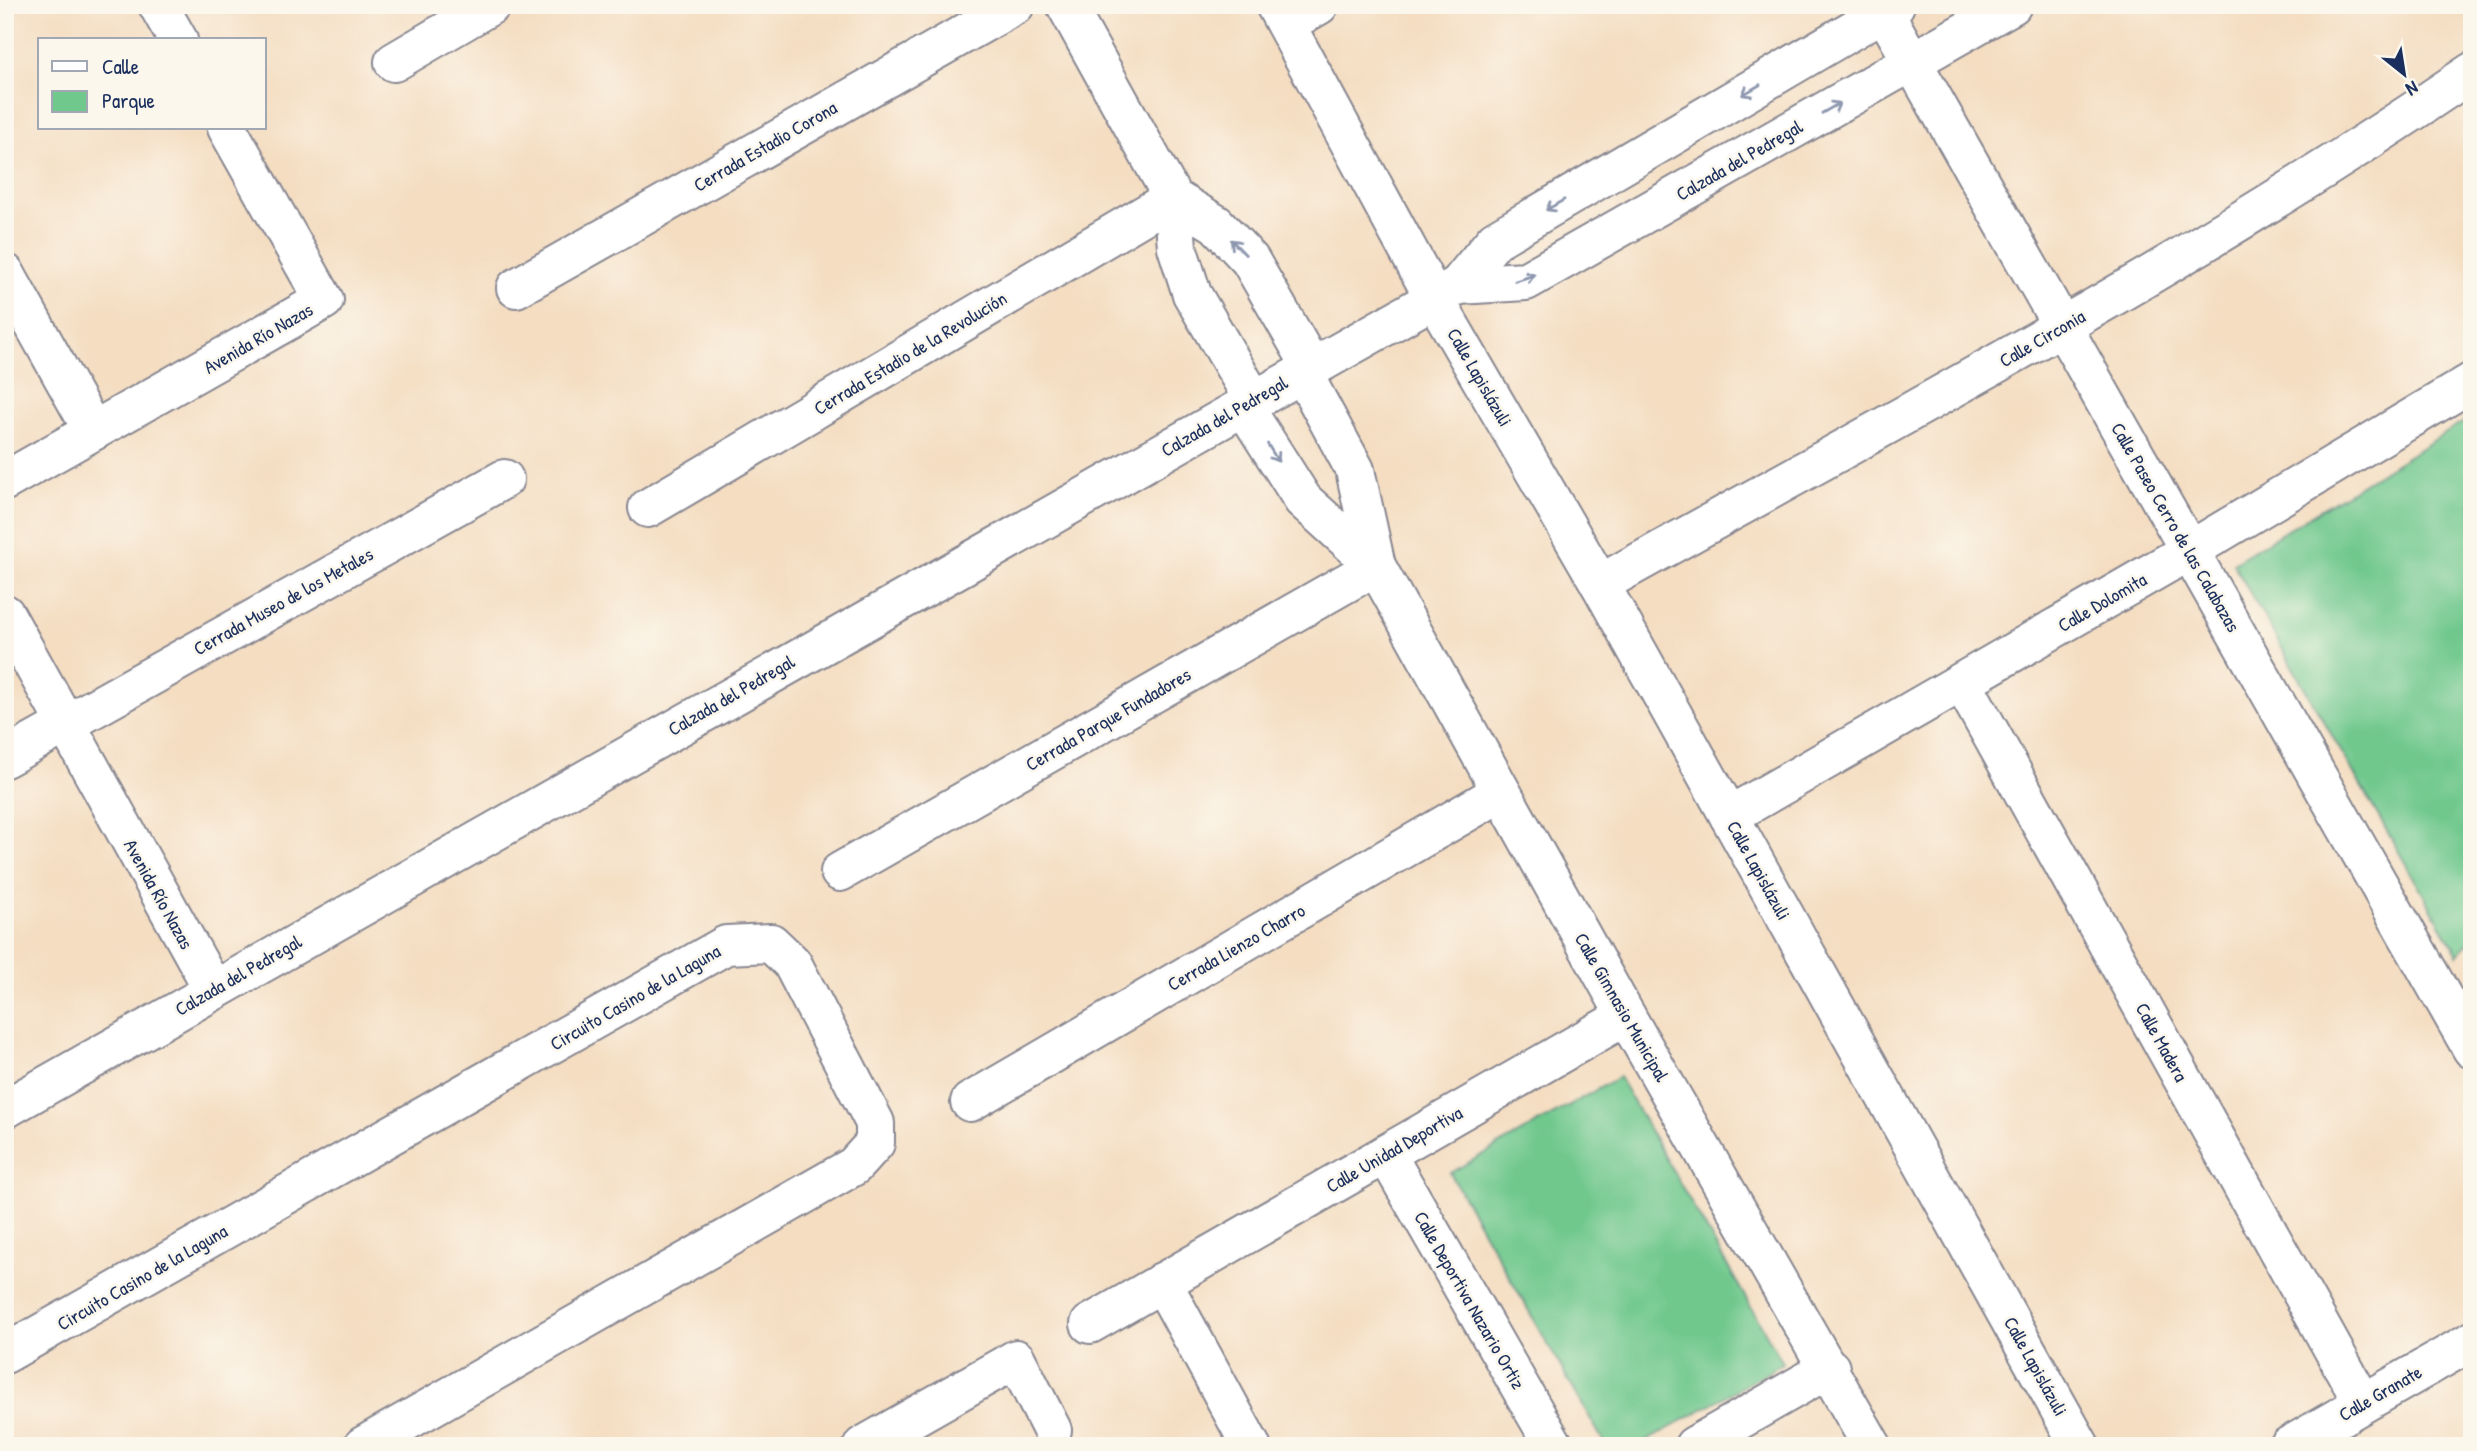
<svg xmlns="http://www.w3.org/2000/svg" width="2477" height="1451" font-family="'Patrick Hand',sans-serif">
<rect width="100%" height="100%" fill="#fbf7ec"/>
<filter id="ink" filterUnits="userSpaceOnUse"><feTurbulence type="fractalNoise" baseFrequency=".0143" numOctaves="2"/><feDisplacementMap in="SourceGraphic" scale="14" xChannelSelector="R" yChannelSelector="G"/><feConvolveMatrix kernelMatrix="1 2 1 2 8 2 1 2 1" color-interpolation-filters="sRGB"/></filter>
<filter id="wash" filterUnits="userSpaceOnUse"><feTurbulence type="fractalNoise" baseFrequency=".00686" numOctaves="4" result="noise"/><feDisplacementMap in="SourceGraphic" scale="28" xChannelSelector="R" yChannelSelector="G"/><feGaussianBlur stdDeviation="1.57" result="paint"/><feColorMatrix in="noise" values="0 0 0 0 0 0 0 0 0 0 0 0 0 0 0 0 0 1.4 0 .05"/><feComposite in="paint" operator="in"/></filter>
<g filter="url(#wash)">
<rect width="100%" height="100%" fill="#f4ddc1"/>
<g fill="#70c88d" stroke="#467c76" stroke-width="2">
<polygon points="2472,417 2472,938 2458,955 2233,563"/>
<polygon points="1619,1077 1783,1363 1638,1446 1606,1446 1450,1173"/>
</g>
</g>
<g filter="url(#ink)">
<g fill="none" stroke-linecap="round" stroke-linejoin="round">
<g stroke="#888690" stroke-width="42">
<g id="minor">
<polyline points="158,5 178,40"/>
<polyline points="1066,5 1173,198 1177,247 1192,294 1253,399"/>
<polyline points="1275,5 1434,298 1600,584 2080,1446"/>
<polyline points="1880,5 2472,1049"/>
<polyline points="1286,24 1319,5"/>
<polyline points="394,62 491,5"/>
<polyline points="1173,198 1216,224 1250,260 1311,366"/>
<polyline points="5,273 93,431"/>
<polyline points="1458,285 1526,281 2012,5"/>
<polyline points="516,288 1015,5"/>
<polyline points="1302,372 1355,470 1376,566 1626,1016 1872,1446"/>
<polyline points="1243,405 1303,500 1376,566"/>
<polyline points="5,481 324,300 227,128"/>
<polyline points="648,508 1173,198"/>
<path d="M1600,584C1895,420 2193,262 2472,72"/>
<polyline points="5,614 213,989"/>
<polyline points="1962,682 2363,1403"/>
<polyline points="5,758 504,479"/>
<polyline points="1729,816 2189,551 2472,382"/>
<polyline points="840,872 1376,566"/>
<polyline points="970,1102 1501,792"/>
<polyline points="5,1109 1458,285 1495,240 1895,5"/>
<polyline points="1386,1154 1554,1446"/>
<polyline points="1162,1282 1251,1446"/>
<polyline points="1090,1324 1626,1016"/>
<polyline points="5,1354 726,945 771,943 792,963 875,1123 875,1143 854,1166 363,1446"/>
<polyline points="863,1446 1016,1359 1052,1430"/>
<polyline points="1694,1446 1830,1368"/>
<polyline points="2289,1446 2472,1341"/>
</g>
</g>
<use href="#minor" stroke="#fff" stroke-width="38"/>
</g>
<defs><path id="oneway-shaft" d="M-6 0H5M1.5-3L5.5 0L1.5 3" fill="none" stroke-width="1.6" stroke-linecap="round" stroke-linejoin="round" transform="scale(1.75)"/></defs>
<g stroke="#8d97ae">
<use href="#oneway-shaft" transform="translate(1751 90) rotate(150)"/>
<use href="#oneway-shaft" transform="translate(1831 108) rotate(-30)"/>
<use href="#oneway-shaft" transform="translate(1555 205) rotate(150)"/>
<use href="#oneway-shaft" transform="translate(1238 247) rotate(-134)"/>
<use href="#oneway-shaft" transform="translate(1525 278) rotate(-17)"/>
<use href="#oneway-shaft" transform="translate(1273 453) rotate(58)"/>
</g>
</g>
<g text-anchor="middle" stroke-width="5" stroke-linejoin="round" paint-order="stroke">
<g font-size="19" fill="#1b2f5e" stroke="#fbf7ec">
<text transform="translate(765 146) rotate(-30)" y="7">Cerrada Estadio Corona</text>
<text transform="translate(1739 160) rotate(-30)" y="7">Calzada del Pedregal</text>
<text transform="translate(258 338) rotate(-30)" y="7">Avenida Río Nazas</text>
<text transform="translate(2042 338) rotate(-30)" y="7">Calle Circonia</text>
<text transform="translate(910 353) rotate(-31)" y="7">Cerrada Estadio de la Revolución</text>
<text transform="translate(1480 377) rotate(60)" y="7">Calle Lapislázuli</text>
<text transform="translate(1224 416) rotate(-30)" y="7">Calzada del Pedregal</text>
<text transform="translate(2176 527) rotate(60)" y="7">Calle Paseo Cerro de las Calabazas</text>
<text transform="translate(283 601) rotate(-29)" y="7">Cerrada Museo de los Metales</text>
<text transform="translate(2102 602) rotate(-30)" y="7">Calle Dolomita</text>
<text transform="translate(731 695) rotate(-30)" y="7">Calzada del Pedregal</text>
<text transform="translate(1108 719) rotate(-30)" y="7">Cerrada Parque Fundadores</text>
<text transform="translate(1759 870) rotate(61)" y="7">Calle Lapislázuli</text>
<text transform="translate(159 894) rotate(61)" y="7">Avenida Río Nazas</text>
<text transform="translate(1236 947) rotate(-30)" y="7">Cerrada Lienzo Charro</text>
<text transform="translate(238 975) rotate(-30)" y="7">Calzada del Pedregal</text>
<text transform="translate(635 997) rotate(-30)" y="7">Circuito Casino de la Laguna</text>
<text transform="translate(1622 1007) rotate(60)" y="7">Calle Gimnasio Municipal</text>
<text transform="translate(2162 1042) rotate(61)" y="7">Calle Madera</text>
<text transform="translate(1394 1149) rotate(-30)" y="7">Calle Unidad Deportiva</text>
<text transform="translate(142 1277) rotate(-30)" y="7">Circuito Casino de la Laguna</text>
<text transform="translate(1470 1300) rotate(60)" y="7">Calle Deportiva Nazario Ortiz</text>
<text transform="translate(2036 1366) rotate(61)" y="7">Calle Lapislázuli</text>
<text transform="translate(2380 1393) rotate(-30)" y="7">Calle Granate</text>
</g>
</g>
<rect width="2477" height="1451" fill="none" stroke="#fbf7ec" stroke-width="28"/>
<rect x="38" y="38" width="228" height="91" fill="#fbf7ec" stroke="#a1a7b3" stroke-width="2"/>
<rect x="52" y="61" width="35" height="10" fill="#ffffff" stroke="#a1a7b3" stroke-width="2"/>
<text x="102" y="74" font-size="21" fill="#1b2f5e">Calle</text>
<rect x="52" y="91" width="35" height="21" fill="#70c88d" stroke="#a1a7b3" stroke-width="2"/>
<text x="102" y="108" font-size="21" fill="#1b2f5e">Parque</text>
<g transform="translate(2404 74) rotate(150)" stroke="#fbf7ec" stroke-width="5" paint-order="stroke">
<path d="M0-5L12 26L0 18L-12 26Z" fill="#1b2f5e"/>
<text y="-10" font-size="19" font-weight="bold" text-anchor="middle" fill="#1b2f5e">N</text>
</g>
</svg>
